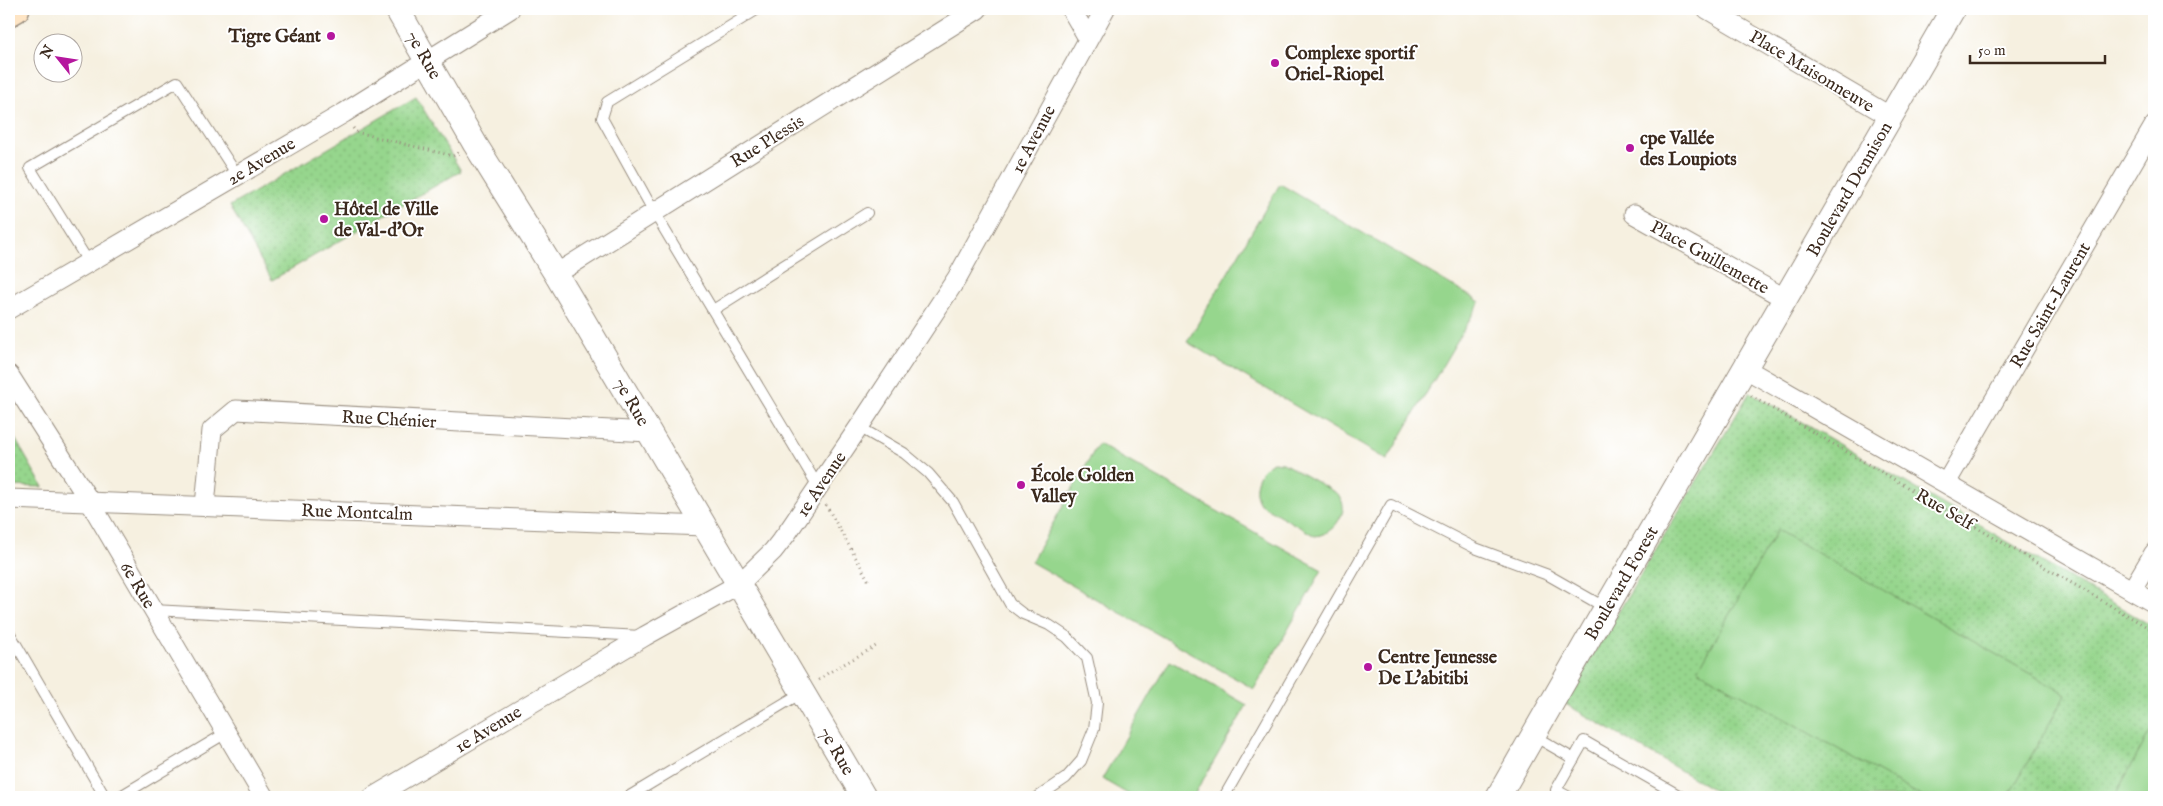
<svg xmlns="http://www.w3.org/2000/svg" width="2163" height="806" font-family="'IM FELL English',serif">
<defs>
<pattern id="grass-dots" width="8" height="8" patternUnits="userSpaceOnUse" patternTransform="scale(1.25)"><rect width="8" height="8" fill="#96d68d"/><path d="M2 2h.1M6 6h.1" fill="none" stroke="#82b879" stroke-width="1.8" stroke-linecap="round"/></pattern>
</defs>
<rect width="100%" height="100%" fill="#fff"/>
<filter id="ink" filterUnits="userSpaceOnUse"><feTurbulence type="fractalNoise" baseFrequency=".02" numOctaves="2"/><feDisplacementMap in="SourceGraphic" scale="10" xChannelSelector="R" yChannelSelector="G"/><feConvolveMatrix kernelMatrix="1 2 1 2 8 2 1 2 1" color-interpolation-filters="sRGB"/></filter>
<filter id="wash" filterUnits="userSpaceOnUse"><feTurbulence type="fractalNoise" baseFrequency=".0096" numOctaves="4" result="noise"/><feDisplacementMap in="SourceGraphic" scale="20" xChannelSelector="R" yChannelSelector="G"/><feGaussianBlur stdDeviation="1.12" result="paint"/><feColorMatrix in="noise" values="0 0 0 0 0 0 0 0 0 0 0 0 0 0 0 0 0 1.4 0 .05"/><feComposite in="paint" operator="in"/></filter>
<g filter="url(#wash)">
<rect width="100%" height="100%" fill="#f6f0e0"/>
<g fill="url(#grass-dots)" stroke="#688056">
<polygon points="416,97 461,171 272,280 230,206"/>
<polygon points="1750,392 2154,627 2154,797 1712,797 1716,791 1564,703"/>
<polygon points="9,428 43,487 9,486"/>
</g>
<g fill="#96d68d" stroke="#688056">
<polygon points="1280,184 1480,302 1387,460 1187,342"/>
<polygon points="1098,444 1322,570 1254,689 1031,562"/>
<path d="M1273,462L1283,463L1338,494C1341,499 1344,504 1343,510C1340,523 1329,535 1315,536L1260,504C1251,490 1257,470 1273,462Z"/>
<polygon points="1777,530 2066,694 2008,797 1923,797 1698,670"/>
<polygon points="1170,661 1247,705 1193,797 1133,797 1102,779"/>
<polygon points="2154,725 2154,797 2114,797"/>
</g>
</g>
<g filter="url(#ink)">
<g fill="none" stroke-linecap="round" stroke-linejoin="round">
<g stroke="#988d7f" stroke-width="12">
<g id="service">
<polyline points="758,9 607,102 602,118 654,212 819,488"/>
<polyline points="89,263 30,168 177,82 237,175"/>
<polyline points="713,310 867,213"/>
<polyline points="859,427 904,453 928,473 953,502 1010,604 1023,614 1049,625 1067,637 1087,658 1097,703 1094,729 1081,761 1066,778 1038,797"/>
<polyline points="153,610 641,636"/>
<polyline points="9,632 105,797"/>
<polyline points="1534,736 1574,759"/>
<polyline points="119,797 226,733"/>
<polyline points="628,797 803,692"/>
<polyline points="1224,797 1391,505 1475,548 1548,575 1606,608"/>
<polyline points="1569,797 1556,790 1584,741 1682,797"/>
</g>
</g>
<g stroke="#988d7f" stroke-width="21">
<g id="minor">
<polyline points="1071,9 1088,38"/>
<polyline points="1707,9 1891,117"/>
<polyline points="1634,214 1786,299"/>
<polyline points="556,274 978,9"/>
<polyline points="9,309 344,113 510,9"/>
<polyline points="1746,369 2154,603"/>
<polyline points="9,375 90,502 264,797"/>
<polyline points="1946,483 2154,126"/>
<polyline points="9,499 704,526"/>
<polyline points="205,506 212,430 236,410 649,432"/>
<polyline points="2132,590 2154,553"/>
<polyline points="373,797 645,636 739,584 773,551 787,533 859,427 957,278 1105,9"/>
</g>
</g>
<g stroke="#988d7f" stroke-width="26">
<g id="tertiary">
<polyline points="397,9 475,144 556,274 864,797"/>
<polyline points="1498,797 1606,608 1953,9"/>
</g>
</g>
<g stroke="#988d7f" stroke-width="29">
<polyline id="secondary" points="9,13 16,9"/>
</g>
<g stroke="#988d7f" stroke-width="3" stroke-dasharray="1 4" stroke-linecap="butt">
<polyline points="353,128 356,132 453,156 459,153"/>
<polyline points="1751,396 2154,631"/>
<polyline points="826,505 870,583"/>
<polyline points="819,680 828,673 876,646"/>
</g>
<use href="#service" stroke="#fff" stroke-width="10"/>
<use href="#minor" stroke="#fff" stroke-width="19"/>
<use href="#tertiary" stroke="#fff" stroke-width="24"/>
<use href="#secondary" stroke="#fee5c5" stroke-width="26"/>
</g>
</g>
<g fill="#b5179e" stroke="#fff" stroke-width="2">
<circle cx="331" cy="36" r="5"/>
<circle cx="1275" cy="63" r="5"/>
<circle cx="1630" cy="148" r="5"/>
<circle cx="324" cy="219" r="5"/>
<circle cx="1021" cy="485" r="5"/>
<circle cx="1368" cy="667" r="5"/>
</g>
<g text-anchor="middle" stroke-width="4" stroke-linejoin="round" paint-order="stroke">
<g font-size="18" font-weight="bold" fill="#3b2a1e" stroke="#fff" text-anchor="start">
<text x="321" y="42" text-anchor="end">Tigre Géant</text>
<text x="1285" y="59">Complexe sportif<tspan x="1285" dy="21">Oriel-Riopel</tspan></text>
<text x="1640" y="144">cpe Vallée<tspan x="1640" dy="21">des Loupiots</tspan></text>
<text x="334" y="215">Hôtel de Ville<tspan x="334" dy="21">de Val-d'Or</tspan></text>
<text x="1031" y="481">École Golden<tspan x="1031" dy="21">Valley</tspan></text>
<text x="1378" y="663">Centre Jeunesse<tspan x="1378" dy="21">De L'abitibi</tspan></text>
</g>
<g font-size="18" fill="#3b2a1e" stroke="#fff">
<text transform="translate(424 55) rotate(60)" y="6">7e Rue</text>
<text transform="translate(1812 71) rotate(31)" y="6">Place Maisonneuve</text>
<text transform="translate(1033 139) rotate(-62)" y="6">1e Avenue</text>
<text transform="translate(767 141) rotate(-32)" y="6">Rue Plessis</text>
<text transform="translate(261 161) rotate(-31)" y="6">2e Avenue</text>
<text transform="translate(1849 189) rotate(-60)" y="6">Boulevard Dennison</text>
<text transform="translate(1710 257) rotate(29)" y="6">Place Guillemette</text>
<text transform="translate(2050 305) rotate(-60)" y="6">Rue Saint-Laurent</text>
<text transform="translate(632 402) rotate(60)" y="6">7e Rue</text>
<text transform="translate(389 419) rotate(3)" y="6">Rue Chénier</text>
<text transform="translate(821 484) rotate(-56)" y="6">1e Avenue</text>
<text transform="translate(1945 509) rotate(30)" y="6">Rue Self</text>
<text transform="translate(357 512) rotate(2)" y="6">Rue Montcalm</text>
<text transform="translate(1621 583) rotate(-60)" y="6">Boulevard Forest</text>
<text transform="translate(138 585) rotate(59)" y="6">6e Rue</text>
<text transform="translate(488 729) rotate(-31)" y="6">1e Avenue</text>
<text transform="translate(837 751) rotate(60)" y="6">7e Rue</text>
</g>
</g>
<rect width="2163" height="806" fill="none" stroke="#fff" stroke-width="30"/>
<g transform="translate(58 58) rotate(300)"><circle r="24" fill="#ffffff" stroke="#b1aaa5"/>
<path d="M0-4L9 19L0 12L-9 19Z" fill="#b5179e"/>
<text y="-8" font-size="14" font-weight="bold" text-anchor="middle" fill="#3b2a1e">N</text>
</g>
<path d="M1970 55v8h135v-8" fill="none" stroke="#3b2a1e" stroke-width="2.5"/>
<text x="1978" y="55" font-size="15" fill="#3b2a1e" stroke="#ffffff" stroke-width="4" paint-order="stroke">50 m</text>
</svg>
